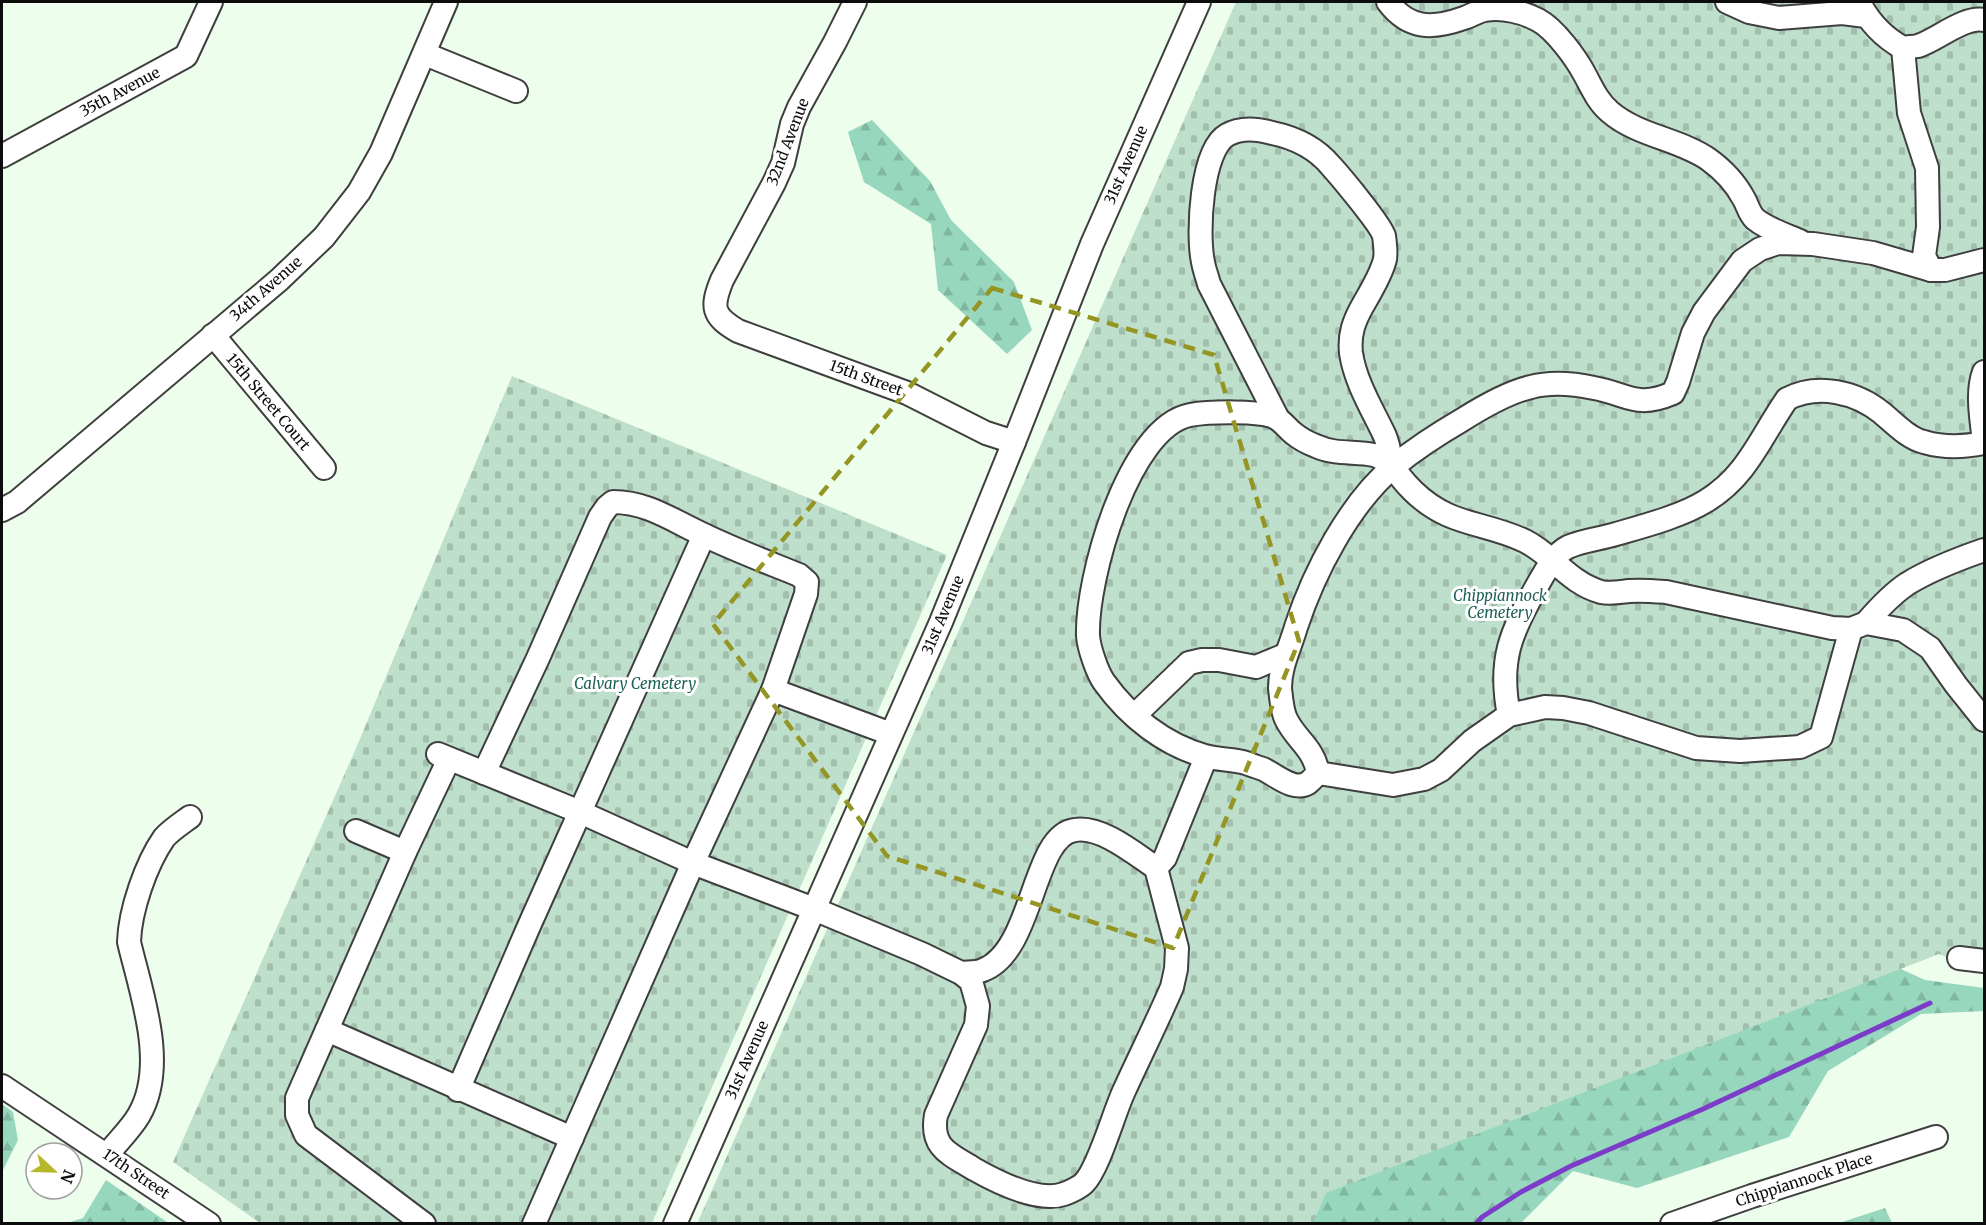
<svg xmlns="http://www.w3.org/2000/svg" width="1986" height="1225" font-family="Merriweather,serif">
<defs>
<pattern id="forest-firs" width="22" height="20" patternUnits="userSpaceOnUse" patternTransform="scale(1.5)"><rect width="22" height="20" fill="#97d7be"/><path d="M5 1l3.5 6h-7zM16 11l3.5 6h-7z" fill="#81b7a2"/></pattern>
<pattern id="cemetery-stones" width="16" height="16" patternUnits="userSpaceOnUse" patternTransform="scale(1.5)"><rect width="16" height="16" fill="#bedfcb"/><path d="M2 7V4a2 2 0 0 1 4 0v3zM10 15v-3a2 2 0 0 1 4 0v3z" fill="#a2bead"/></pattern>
</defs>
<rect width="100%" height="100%" fill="#eefeec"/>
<g fill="url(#forest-firs)">
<polygon points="872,120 930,181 951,220 1014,282 1032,330 1007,354 938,290 931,224 864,182 848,132"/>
<polygon points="1855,948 1925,980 1984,988 1984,1011 1921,1014 1828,1071 1789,1137 1637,1188 1573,1171 1521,1223 1081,1224"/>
<polygon points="2,1104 13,1112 18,1140 2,1172"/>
<polygon points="106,1180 167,1222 166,1223 67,1223 83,1218"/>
<polygon points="1885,1208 1892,1223 1839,1223"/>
</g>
<g fill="url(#cemetery-stones)">
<polygon points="1236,2 1984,2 1984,972 1939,954 1326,1193 1313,1223 697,1224"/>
<polygon points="512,376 947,555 652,1223 260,1223 173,1162 354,753"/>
</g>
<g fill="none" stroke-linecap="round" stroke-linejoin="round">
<polyline stroke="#7c3cc9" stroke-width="5" points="1476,1224 1482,1217 1521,1192 1571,1166 1703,1109 1930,1003"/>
<g stroke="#3f3f3f" stroke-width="26">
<g id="minor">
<path d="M855,2L835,42L799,107L792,124L783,163L774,183L722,280C711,307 712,316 738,331L907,393L986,433L1014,442"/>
<path d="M1388,2C1409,30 1433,29 1464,18C1471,16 1478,11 1485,10C1503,7 1523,12 1538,20C1555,29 1576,58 1585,75C1592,88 1598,102 1610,112C1638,136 1679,139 1708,159C1722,169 1736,184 1744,199C1748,206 1749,213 1755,219C1767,229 1786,235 1800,241"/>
<polyline points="1727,2 1749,12 1779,18 1842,13 1866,16"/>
<path d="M1859,2C1869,22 1883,37 1903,48C1908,47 1913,47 1918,46C1937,40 1964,16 1984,20"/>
<polyline points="1903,48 1909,113 1927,168 1928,227 1924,256 1931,270"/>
<polyline points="425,54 516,91"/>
<polyline points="2,156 186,56 211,2"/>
<polyline points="213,335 324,468"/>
<path d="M1278,419L1209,284C1207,276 1204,269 1203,262C1197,234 1201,150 1227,135C1241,127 1258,129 1272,133C1296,138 1316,148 1331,166C1341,177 1381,225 1384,236C1385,243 1386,253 1385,259C1382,273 1370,293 1363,305C1354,321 1349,334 1351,353C1355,381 1372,409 1384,434C1389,444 1389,455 1393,465C1397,474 1406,484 1413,491C1450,527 1483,521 1525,541C1553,555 1569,583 1601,592C1611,594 1620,592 1629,591C1641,590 1653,591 1666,592L1832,628L1851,629L1866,623L1903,630L1930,648L1956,685L1984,720"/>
<path d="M1984,443C1982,421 1976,393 1984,372"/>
<path d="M1394,466C1388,463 1381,457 1374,455C1355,451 1335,455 1316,446C1308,443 1299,438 1293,433C1287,428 1282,421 1276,418C1261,410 1207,412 1190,415C1128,427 1086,580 1088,636C1089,648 1097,672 1104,682C1129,717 1165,745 1205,756C1218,760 1233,759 1246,763C1251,765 1257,767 1263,769C1276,775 1294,792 1308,783C1312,780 1315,776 1318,773C1314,748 1296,740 1286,719C1282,711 1281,697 1280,688C1280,666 1290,648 1296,627C1314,572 1349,504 1394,466C1415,449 1438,434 1462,420C1481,408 1509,392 1531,387C1550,382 1575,384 1594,388C1628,394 1636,409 1673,393L1678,382L1693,333L1704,312L1742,261L1760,249L1778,243L1813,244L1873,253L1931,270H1945L1984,260"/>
<polyline points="2,510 17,502 279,280 324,237 359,192 381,153 446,2"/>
<path d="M1866,623C1878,609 1892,594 1907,584C1931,569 1958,559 1984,550"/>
<polyline points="773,690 891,734"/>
<polyline points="1135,715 1189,663 1202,660 1219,660 1256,667 1285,655"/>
<path d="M1509,715C1498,660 1511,632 1537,586C1545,572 1554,554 1568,547C1583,540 1600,539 1616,534C1644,526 1682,516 1706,501C1748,475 1760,438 1787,399C1818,383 1856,392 1882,413C1895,424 1908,438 1924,442C1944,448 1965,447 1984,443"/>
<path d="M438,754L580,812L693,863L814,909L922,954L961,973L971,981L978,1006L976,1025L936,1115C930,1148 950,1154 974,1169C997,1182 1038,1203 1064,1194C1070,1192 1080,1187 1084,1183C1099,1168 1114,1112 1124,1091C1140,1056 1157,1022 1172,987L1176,969L1177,948L1156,868C1135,854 1102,826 1075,830C1032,835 1034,951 983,970C977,973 967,972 961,973"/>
<path d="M484,773L538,658L600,517L607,507L613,502C648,502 673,521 704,535C735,550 767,562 799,575L807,582L806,594L773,690L693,863L534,1224"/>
<polyline points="1318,773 1393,785 1424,779 1441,770 1472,741 1509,715 1545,707 1563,708 1589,713 1696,748 1740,751 1800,747 1821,737 1851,629"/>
<polyline points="356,831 405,852"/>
<polyline points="1156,868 1165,858 1206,757"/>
<polyline points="1959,958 1984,961"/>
<polyline points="327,1030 572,1138"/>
<polyline points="2,1086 209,1224"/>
<polyline points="458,1090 529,926 704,535"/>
<path d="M107,1155C117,1142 131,1129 139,1115C168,1065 141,993 129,942C130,910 146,864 164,838C171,830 182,823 190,817"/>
<polyline points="424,1224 306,1135 297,1115 297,1098 405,852 449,759"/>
<polyline points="675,1224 941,622 1014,442 1092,244 1199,2"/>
<polyline points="1672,1224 1752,1196 1936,1137"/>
</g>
</g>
<use href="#minor" stroke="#fff" stroke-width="22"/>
</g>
<path fill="none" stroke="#949523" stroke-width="4.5" stroke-dasharray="12 8" stroke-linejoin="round" d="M992,288L1214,355L1299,641L1173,948L887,856L713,624Z"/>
<g text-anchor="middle" stroke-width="6" stroke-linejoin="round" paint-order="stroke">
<g font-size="15" fill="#0c0c0c" stroke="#fff">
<text transform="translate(120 92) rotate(-28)" y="5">35th Avenue</text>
<text transform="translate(788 142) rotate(-69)" y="5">32nd Avenue</text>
<text transform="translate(1126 165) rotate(-66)" y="5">31st Avenue</text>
<text transform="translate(266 289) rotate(-41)" y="5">34th Avenue</text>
<text transform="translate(866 378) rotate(20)" y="5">15th Street</text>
<text transform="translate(268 402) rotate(50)" y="5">15th Street Court</text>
<text transform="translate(943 615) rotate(-67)" y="5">31st Avenue</text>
<text transform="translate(747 1060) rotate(-66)" y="5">31st Avenue</text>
<text transform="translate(136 1174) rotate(34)" y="5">17th Street</text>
<text transform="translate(1804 1180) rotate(-18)" y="5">Chippiannock Place</text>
</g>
<g font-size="15" font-style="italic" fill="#1f6157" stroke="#fff">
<text x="1500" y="601">Chippiannock<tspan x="1500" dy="17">Cemetery</tspan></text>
<text x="635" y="689">Calvary Cemetery</text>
</g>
</g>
<rect width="1986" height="1225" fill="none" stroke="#0c0c0c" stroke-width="6"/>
<g transform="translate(54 1171) rotate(112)"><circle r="28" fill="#ffffff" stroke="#9e9e9e" stroke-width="1.5"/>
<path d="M0-4.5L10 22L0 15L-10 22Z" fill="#b6b729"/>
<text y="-9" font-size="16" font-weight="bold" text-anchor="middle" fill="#0c0c0c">N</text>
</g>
</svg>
